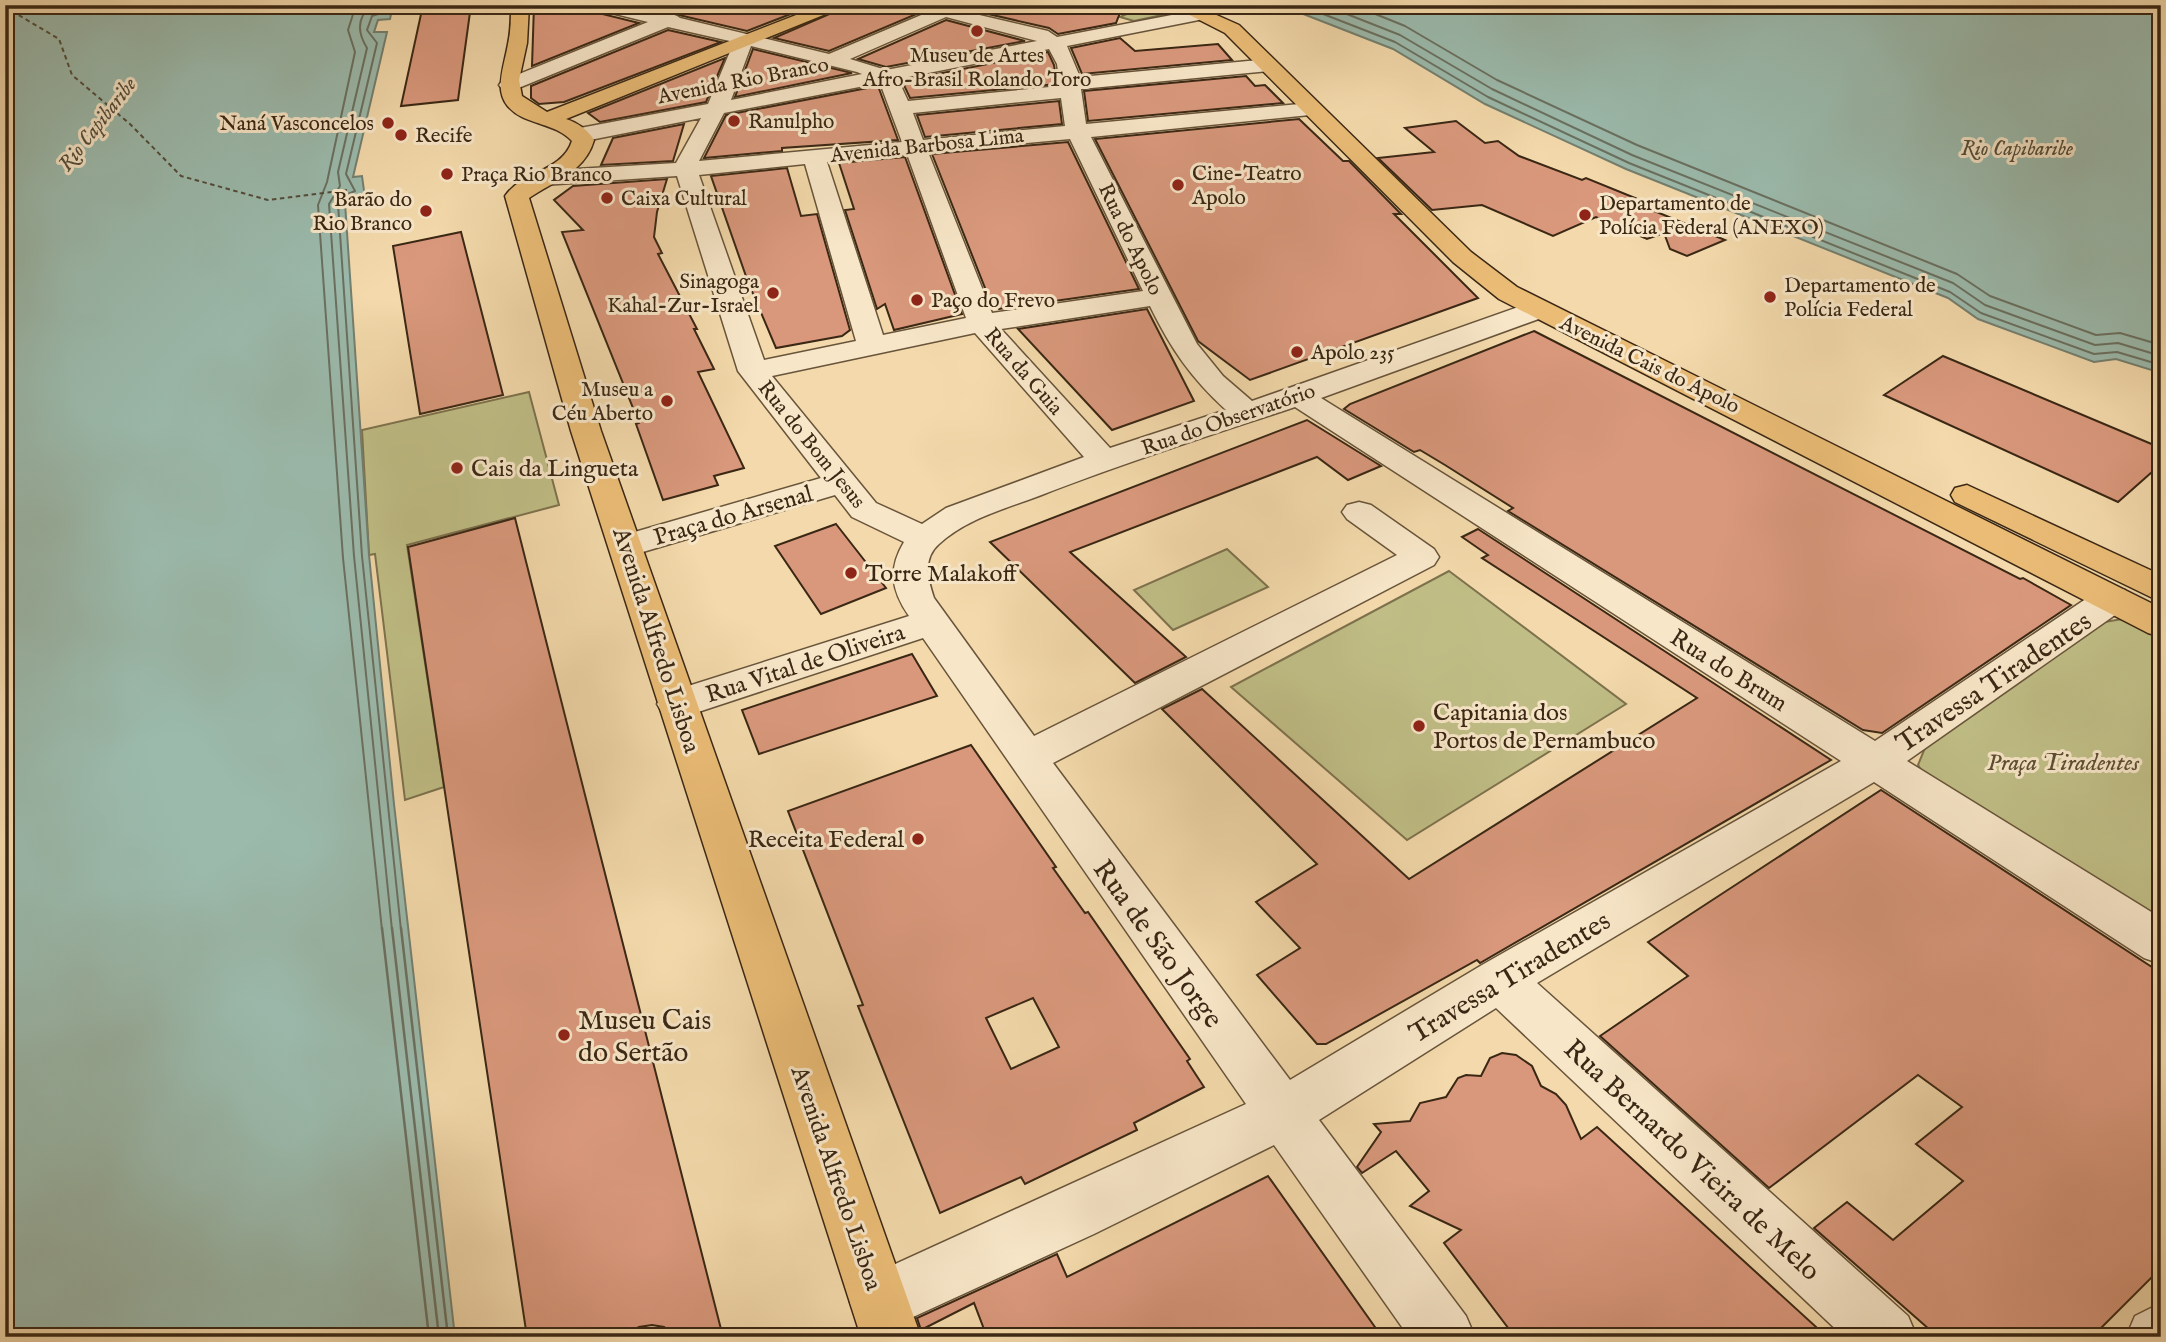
<svg xmlns="http://www.w3.org/2000/svg" width="2166" height="1342" font-family="'IM FELL English',serif">
<rect width="100%" height="100%" fill="#f3d9ab"/>
<filter id="stains"><feTurbulence type="fractalNoise" baseFrequency=".00286" numOctaves="4"/><feColorMatrix values="0 0 0 0 .2 0 0 0 0 .09 0 0 0 0 .02 0 0 0 .5 -.17"/></filter>
<radialGradient id="worn" r=".72"><stop offset=".6" stop-color="#630" stop-opacity="0"/><stop offset="1" stop-color="#630" stop-opacity=".3"/></radialGradient>
<g fill="#c0be86" stroke="#7d724d" stroke-width="2">
<polygon points="1146,5 1181,11 1134,21 1120,17"/>
<polygon points="529,392 559,505 407,545 444,787 405,800 375,554 369,555 362,430"/>
<polygon points="1227,549 1268,587 1173,630 1134,590"/>
<polygon points="1449,571 1626,704 1407,840 1231,687"/>
<polygon points="2122,619 2161,631 2161,937 1937,795 1918,765 1927,743 2099,623"/>
</g>
<g fill="#9bbaac" stroke="#747f6f" stroke-width="2">
<polygon points="5,5 393,5 390,19 378,20 374,32 387,32 353,177 362,176 365,198 345,203 369,555 394,804 455,1337 5,1337"/>
<polygon points="1269,5 2161,5 2161,373 2116,359 2094,362 1978,319 1948,298 1626,169 1485,104 1393,49 1293,10"/>
</g>
<g fill="none" stroke-linecap="round" stroke-linejoin="round">
<g stroke="#6a7060" stroke-width="2">
<polyline points="356,5 348,30 355,52 327,182 318,205 343,558 382,930"/>
<path d="M372,5C357,17 357,32 367,48L338,172L340,186L329,204L354,556L392,930"/>
<polyline points="386,5 384,12 372,16 367,30 377,43 346,174 355,191 341,197 338,204 362,556 401,930"/>
<polyline points="1300,5 1395,42 1488,97 1629,163 1950,292 1981,313 2094,354 2117,352 2161,365"/>
<polyline points="1324,5 1400,35 1492,89 1632,155 1953,283 1985,305 2095,345 2118,343 2161,356"/>
<polyline points="1353,5 1405,26 1497,80 1637,145 1957,274 1990,296 2096,335 2120,333 2161,345"/>
</g>
<g stroke="#6a7060" stroke-width="2.5">
<polyline points="382,928 429,1337"/>
<polyline points="392,928 439,1337"/>
<polyline points="401,928 448,1337"/>
</g>
<polyline stroke="#524c3a" stroke-width="2" stroke-dasharray="4.5 3.5" stroke-linecap="butt" points="5,7 59,39 72,75 130,124 181,176 268,200 347,190"/>
</g>
<g fill="#d9987c" stroke="#3a2714" stroke-width="2" fill-rule="evenodd">
<polygon points="423,5 471,5 458,100 401,106"/>
<polygon points="534,5 590,5 594,12 639,23 532,66"/>
<polygon points="636,5 814,5 747,31"/>
<polygon points="850,5 889,5 919,13 829,51 774,38"/>
<polygon points="963,5 1123,5 1116,23 1058,34 1049,28 962,8"/>
<polygon points="946,20 1025,41 886,67 858,59"/>
<polygon points="668,30 721,42 564,102 539,104 531,98 531,86"/>
<polygon points="1120,38 1135,51 1218,44 1232,60 1082,74 1071,48"/>
<polygon points="753,49 852,73 735,97"/>
<polygon points="1048,52 1054,65 1057,84 910,98 902,81"/>
<polygon points="725,58 706,102 600,122 588,113"/>
<polygon points="1246,76 1255,86 1265,85 1283,103 1088,121 1084,91"/>
<polygon points="878,86 898,140 782,148 782,151 704,158 726,115"/>
<polygon points="1059,101 1062,124 925,137 917,115"/>
<polygon points="1299,119 1343,161 1349,161 1401,214 1394,214 1478,298 1250,380 1198,341 1095,139"/>
<polygon points="1456,121 1485,143 1498,141 1519,156 1582,180 1586,178 1635,198 1630,201 1725,240 1687,256 1670,249 1664,233 1647,239 1596,217 1553,236 1482,205 1432,210 1378,158 1434,152 1405,128"/>
<polygon points="684,124 673,161 601,165 613,138"/>
<polygon points="1068,142 1139,289 999,309 989,298 932,154"/>
<polygon points="905,157 962,314 894,330 885,304 877,309 845,210 854,209 839,163"/>
<polygon points="787,168 801,216 817,214 850,330 842,336 776,348 748,282 711,176"/>
<polygon points="667,179 657,212 654,237 662,253 658,254 697,329 694,329 714,369 698,372 744,468 714,476 718,485 663,500 636,424 639,423 562,232 583,230 554,200 573,186"/>
<polygon points="461,232 503,395 420,414 393,246"/>
<polygon points="1147,309 1194,401 1112,430 1018,329"/>
<polygon points="1534,331 2020,579 2023,578 2071,605 1882,733 1863,730 1508,511 1513,508 1445,465 1420,450 1414,452 1344,409 1350,404"/>
<polygon points="1943,356 2161,448 2161,464 2118,502 1884,395"/>
<polygon points="1307,420 1381,466 1348,480 1317,457 1070,552 1186,657 1135,683 990,542"/>
<polygon points="515,518 584,791 723,1337 678,1337 664,1327 652,1325 639,1327 619,1337 527,1337 408,547"/>
<polygon points="836,524 886,588 821,614 775,546"/>
<polygon points="1478,529 1831,760 1480,963 1477,960 1326,1044 1317,1044 1257,975 1300,948 1256,902 1317,864 1162,709 1202,689 1409,879 1697,698 1482,558 1488,555 1462,537"/>
<polygon points="912,654 937,696 759,754 742,710"/>
<path d="M971,745L1056,867L1053,868L1085,913L1088,912L1190,1059L1187,1061L1204,1087L1134,1123L1137,1130L1025,1184L1021,1177L940,1213L858,1006L863,1005L788,811ZM1033,998L1059,1047L1011,1069L986,1018Z"/>
<polygon points="1881,790 2161,973 2161,1268 2092,1337 1938,1337 1814,1228 1847,1202 1893,1240 1963,1181 1916,1144 1962,1107 1918,1075 1769,1188 1600,1036 1688,976 1648,942"/>
<polygon points="1502,1053 1516,1055 1532,1066 1541,1086 1556,1094 1566,1105 1581,1139 1597,1127 1827,1337 1515,1337 1444,1243 1461,1230 1410,1206 1429,1191 1396,1151 1362,1173 1357,1167 1381,1132 1374,1124 1410,1121 1420,1103 1446,1097 1458,1078 1466,1075 1481,1076 1490,1058"/>
<polygon points="1268,1176 1382,1337 987,1337 974,1303 921,1330 917,1318 1057,1254 1067,1277"/>
</g>
<g fill="none" stroke-linecap="round" stroke-linejoin="round">
<g stroke="#68543a" stroke-width="3">
<g id="minor">
<path d="M592,5C609,5 670,9 680,18L829,54L926,13L907,5H956L958,10L1048,31L1057,37L1203,9L1209,10L1212,14L1209,18L1067,46L1080,77L1269,59L1279,65L1269,71L1081,89L1086,124L1310,103L1320,109L1310,115L1091,137L1197,344L1223,376L1252,401L1527,304H1547L1551,310L1547,316L1321,398L1875,741L2099,590L2112,587L2125,590L2130,599L2125,608L1907,761L2161,918V964L2144,958L1874,782L1537,983L1908,1316L1917,1337H1844L1496,1008L1319,1120L1466,1316L1475,1337H1409L1274,1145L1094,1234L900,1323L879,1331L858,1323L850,1302L858,1281L1246,1104L923,638L677,719L663,714L657,704L663,694L909,616C891,590 888,569 904,542L852,517L835,495L626,557L614,554L609,546L614,538L821,478L738,371L677,176L543,185L535,183L531,178L535,173L543,171L676,163L701,118L580,142L569,135L580,128L708,104L734,42L668,27L516,89H502L499,85L502,81L648,22L595,9ZM946,17L1037,41L886,70L850,59ZM751,46L857,72L862,74L731,100ZM1049,49L1057,64L1060,86L908,101L898,79ZM880,83L902,142L699,161L724,113ZM1061,98L1065,126L923,140L913,113ZM1070,139L1143,291L992,313L928,152ZM907,154L966,318L883,335L827,162ZM805,164L856,341L764,360L699,175ZM1150,306C1171,349 1191,378 1226,410L1110,448L1001,329ZM975,333L1084,457L946,508L922,524L876,503L772,376ZM1295,407L1841,761L1482,965L1290,1080L1053,763L1434,565L1439,557L1434,549L1371,505L1359,502L1347,505L1342,512L1347,519L1397,555L1034,736L934,598C928,580 922,559 939,544C967,518 1008,508 1044,494C1126,462 1211,435 1295,407Z"/>
<polygon points="2161,1303 2161,1337 2126,1337 2135,1316"/>
</g>
</g>
<g stroke="#3a2714" stroke-width="3">
<g id="major">
<path d="M511,5H529L527,43L519,80L522,96L547,112L822,5H848L566,119C578,123 587,129 594,140C585,172 554,181 529,198L601,431L921,1337H861L571,431L505,196C522,171 562,172 572,141C559,127 539,125 522,117C489,100 503,73 508,44C511,31 511,18 511,5Z"/>
<polygon points="1170,5 1194,5 1239,25 1471,252 1517,287 2161,608 2161,637 2148,633 1499,299 1453,262 1225,33"/>
<polygon points="1967,485 2161,575 2161,602 1955,502 1951,495 1955,488"/>
</g>
</g>
<use href="#minor" fill="#f7e6c8" fill-rule="evenodd"/>
<use href="#major" fill="#eabc76" fill-rule="evenodd"/>
</g>
<g fill="#8f2418" stroke="#f7e6c8" stroke-width="2.5">
<circle cx="977" cy="31" r="7"/>
<circle cx="734" cy="121" r="7"/>
<circle cx="388" cy="123" r="7"/>
<circle cx="401" cy="135" r="7"/>
<circle cx="447" cy="174" r="7"/>
<circle cx="1178" cy="185" r="7"/>
<circle cx="607" cy="198" r="7"/>
<circle cx="426" cy="211" r="7"/>
<circle cx="1585" cy="215" r="7"/>
<circle cx="773" cy="293" r="7"/>
<circle cx="1770" cy="297" r="7"/>
<circle cx="917" cy="300" r="7"/>
<circle cx="1297" cy="352" r="7"/>
<circle cx="667" cy="401" r="7"/>
<circle cx="457" cy="468" r="7"/>
<circle cx="851" cy="573" r="7"/>
<circle cx="1419" cy="726" r="7"/>
<circle cx="918" cy="839" r="7"/>
<circle cx="564" cy="1035" r="7"/>
</g>
<g text-anchor="middle" stroke-width="6" stroke-linejoin="round" paint-order="stroke">
<g font-size="21" fill="#3a2714" stroke="#f7e6c8" text-anchor="start">
<text x="977" y="62" text-anchor="middle">Museu de Artes<tspan x="977" dy="24">Afro-Brasil Rolando Toro</tspan></text>
<text x="748" y="128">Ranulpho</text>
<text x="374" y="130" text-anchor="end">Naná Vasconcelos</text>
<text x="415" y="142">Recife</text>
<text x="1192" y="180">Cine-Teatro<tspan x="1192" dy="24">Apolo</tspan></text>
<text x="461" y="181">Praça Rio Branco</text>
<text x="621" y="205">Caixa Cultural</text>
<text x="412" y="206" text-anchor="end">Barão do<tspan x="412" dy="24">Rio Branco</tspan></text>
<text x="1599" y="210">Departamento de<tspan x="1599" dy="24">Polícia Federal (ANEXO)</tspan></text>
<text x="759" y="288" text-anchor="end">Sinagoga<tspan x="759" dy="24">Kahal-Zur-Israel</tspan></text>
<text x="1784" y="292">Departamento de<tspan x="1784" dy="24">Polícia Federal</tspan></text>
<text x="931" y="307">Paço do Frevo</text>
<text x="1311" y="359">Apolo 235</text>
<text x="653" y="396" text-anchor="end">Museu a<tspan x="653" dy="24">Céu Aberto</tspan></text>
</g>
<g font-size="21" fill="#3a2714" stroke="#f7e6c8">
<text transform="translate(743 80) rotate(-11)" y="7">Avenida Rio Branco</text>
<text transform="translate(927 145) rotate(-6)" y="7">Avenida Barbosa Lima</text>
<text transform="translate(1131 239) rotate(64)" y="7">Rua do Apolo</text>
<text transform="translate(1650 364) rotate(26)" y="7">Avenida Cais do Apolo</text>
<text transform="translate(1024 371) rotate(49)" y="7">Rua da Guia</text>
<text transform="translate(1228 419) rotate(-19)" y="7">Rua do Observatório</text>
<text transform="translate(812 444) rotate(51)" y="7">Rua do Bom Jesus</text>
</g>
<g font-size="21" font-style="italic" fill="#524c3a" stroke="#f7e6c8">
<text transform="translate(97 124) rotate(-52)" y="7">Rio Capibaribe</text>
<text x="2017" y="155">Rio Capibaribe</text>
</g>
<g font-size="24" fill="#3a2714" stroke="#f7e6c8" text-anchor="start">
<text x="471" y="476">Cais da Lingueta</text>
<text x="865" y="581">Torre Malakoff</text>
<text x="1433" y="720">Capitania dos<tspan x="1433" dy="28">Portos de Pernambuco</tspan></text>
<text x="904" y="847" text-anchor="end">Receita Federal</text>
</g>
<g font-size="24" fill="#3a2714" stroke="#f7e6c8">
<text transform="translate(733 515) rotate(-16)" y="8">Praça do Arsenal</text>
<text transform="translate(657 640) rotate(72)" y="8">Avenida Alfredo Lisboa</text>
<text transform="translate(805 663) rotate(-18)" y="8">Rua Vital de Oliveira</text>
<text transform="translate(1729 670) rotate(32)" y="8">Rua do Brum</text>
<text transform="translate(837 1178) rotate(71)" y="8">Avenida Alfredo Lisboa</text>
</g>
<g font-size="24" font-style="italic" fill="#5c4d30" stroke="#f7e6c8">
<text x="2063" y="770">Praça Tiradentes</text>
</g>
<g font-size="28" fill="#3a2714" stroke="#f7e6c8">
<text transform="translate(1993 681) rotate(-34)" y="10">Travessa Tiradentes</text>
<text transform="translate(1159 943) rotate(54)" y="10">Rua de São Jorge</text>
<text transform="translate(1509 976) rotate(-31)" y="10">Travessa Tiradentes</text>
<text transform="translate(1693 1159) rotate(43)" y="10">Rua Bernardo Vieira de Melo</text>
</g>
<g font-size="28" fill="#3a2714" stroke="#f7e6c8" text-anchor="start">
<text x="578" y="1029">Museu Cais<tspan x="578" dy="32">do Sertão</tspan></text>
</g>
</g>
<rect width="2166" height="1342" fill="none" stroke="#f3d9ab" stroke-width="28"/>
<rect x="7" y="7" width="2152" height="1328" fill="none" stroke="#3a2714" stroke-width="3.5"/>
<rect x="14" y="14" width="2138" height="1314" fill="none" stroke="#3a2714" stroke-width="2"/>
<rect width="100%" height="100%" filter="url(#stains)"/>
<rect width="100%" height="100%" fill="url(#worn)"/>
</svg>
